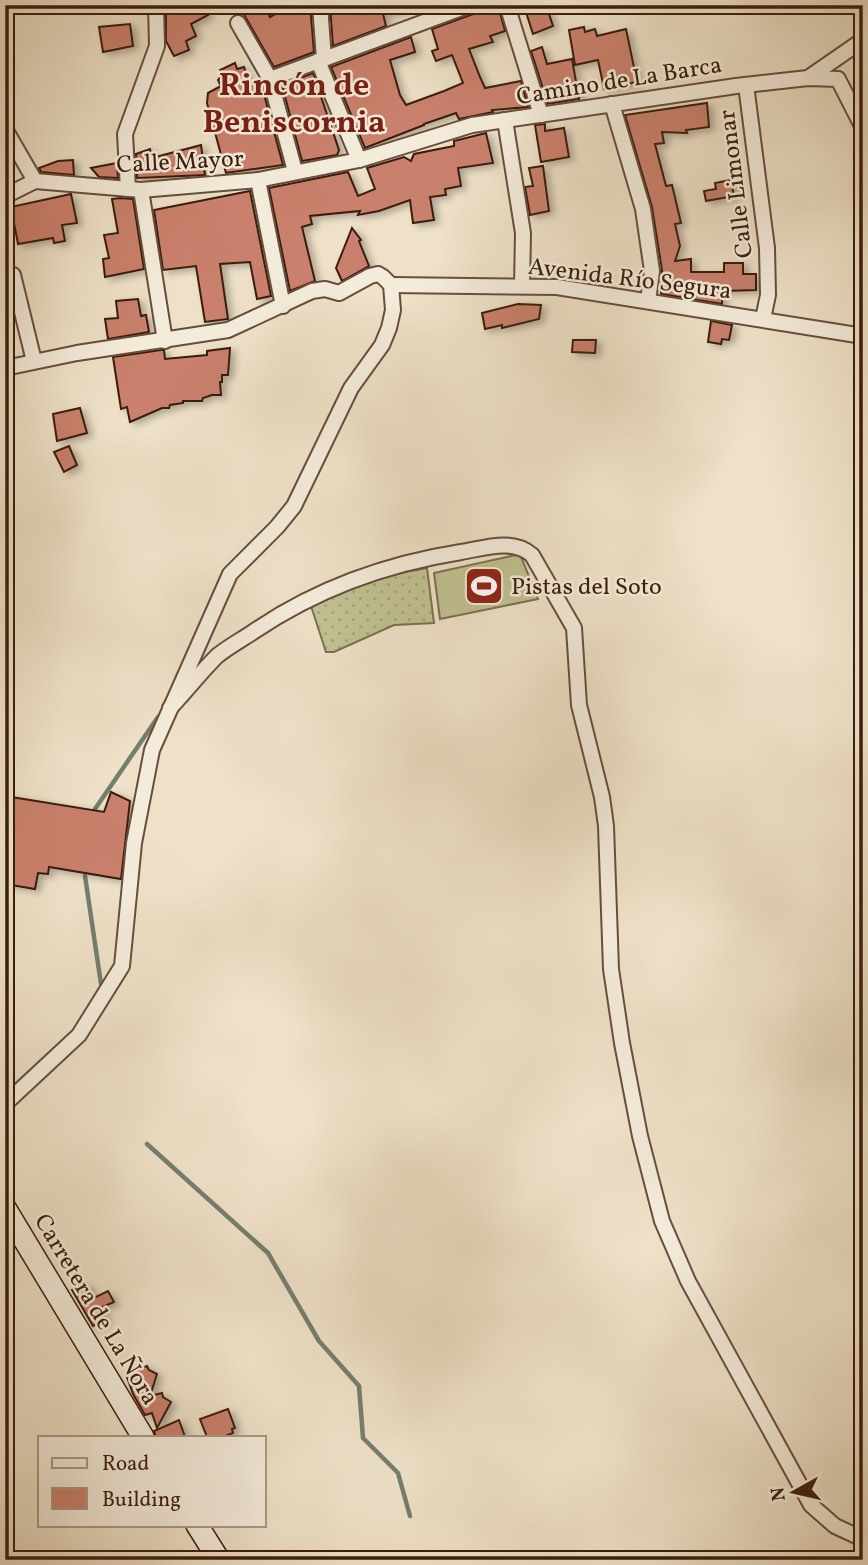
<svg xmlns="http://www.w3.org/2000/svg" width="868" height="1565" font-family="Vollkorn,serif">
<defs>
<pattern id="park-dots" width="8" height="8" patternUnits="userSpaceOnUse" patternTransform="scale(1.75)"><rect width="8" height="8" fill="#c0c191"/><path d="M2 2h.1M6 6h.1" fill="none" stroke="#a6a57c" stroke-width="1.8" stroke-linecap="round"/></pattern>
<filter id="shadow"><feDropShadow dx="5" dy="3" stdDeviation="3.5" flood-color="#0004"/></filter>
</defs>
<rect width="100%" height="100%" fill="#eee1c8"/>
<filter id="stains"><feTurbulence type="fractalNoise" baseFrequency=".00286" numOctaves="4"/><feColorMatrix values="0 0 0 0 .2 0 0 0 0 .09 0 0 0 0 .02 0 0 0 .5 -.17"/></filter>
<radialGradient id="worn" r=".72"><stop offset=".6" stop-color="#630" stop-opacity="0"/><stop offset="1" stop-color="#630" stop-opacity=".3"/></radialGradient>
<polygon fill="#c0c191" stroke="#7d6f4f" stroke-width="2" points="520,554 538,599 440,619 434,573"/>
<path fill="url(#park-dots)" stroke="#7d6f4f" stroke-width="2" d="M427,568L434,623L394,625L334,652H326L311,606C351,587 383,575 427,568Z"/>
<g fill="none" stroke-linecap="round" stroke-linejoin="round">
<g stroke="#747e6e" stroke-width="4.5">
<polyline points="95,809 158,717"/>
<polyline points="85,876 101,984"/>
<polyline points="147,1144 268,1253 319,1341 359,1386 363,1438 398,1473 410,1516"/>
</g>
</g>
<g fill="#c9806c" stroke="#3a1d0d" stroke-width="2" filter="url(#shadow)">
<polygon points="166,5 203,5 208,15 191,24 196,36 186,41 189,50 174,56 166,41"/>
<polygon points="252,5 264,5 270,17 291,5 310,5 314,52 274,67 242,11"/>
<polygon points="330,5 403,5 403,8 383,14 386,26 333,46"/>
<polygon points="484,5 498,5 505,31 490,36 493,42 469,49 480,77 485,88 521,81 528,107 492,110 493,112 459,119 456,113 424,124 424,125 365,148 331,67 411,37 415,52 390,60 400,95 406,105 444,91 463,83 452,55 436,61 432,51 438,49 432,29 473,14"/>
<polygon points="546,5 553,26 533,34 526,12"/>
<polygon points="130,24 133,46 103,52 99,27"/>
<polygon points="584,27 585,32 595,29 597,36 626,29 637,82 604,89 598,60 575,65 569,30"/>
<polygon points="542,47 547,64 572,59 579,99 548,104 531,51"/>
<polygon points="235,63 237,69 244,67 249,83 260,80 261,83 283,165 226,173 207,103 208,93 221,86 218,80 221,76 220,70"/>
<polygon points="313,73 339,150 337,155 302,161 282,85"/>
<polygon points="707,103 709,127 686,130 687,133 662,132 664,143 655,144 666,186 672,185 681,223 675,224 680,246 675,261 691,259 691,272 724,272 724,263 743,263 743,274 756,274 756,290 722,291 722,304 661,294 662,270 652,207 625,115"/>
<polygon points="545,124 545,131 564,128 569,157 541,162 535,125"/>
<polygon points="486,133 493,163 458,168 461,186 445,189 446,195 430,197 434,220 413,223 410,200 379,211 358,215 360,211 310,216 312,224 302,227 315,281 290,291 269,188 348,172 358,196 375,189 367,168 404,157 411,161 414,154 454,146 454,141"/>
<polygon points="201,145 205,175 137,178 136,154 150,149 152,158"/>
<polygon points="73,160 74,175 41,172 39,168 58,161"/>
<polygon points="117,163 118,178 99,177 91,168"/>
<polygon points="543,166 549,211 530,215 525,187 533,186 529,168"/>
<polygon points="731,180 734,196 706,201 704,191 716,189 715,183"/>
<polygon points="250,191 271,296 257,299 250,262 220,264 228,319 205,322 196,266 163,270 154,210"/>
<polygon points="71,194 77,223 62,225 65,241 54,243 53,238 18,244 11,207"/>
<polygon points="120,198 133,199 144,269 105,277 103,259 109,258 104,235 118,233 112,199"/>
<polygon points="352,228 361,240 359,241 369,266 342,281 336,268"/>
<polygon points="138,299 141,316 146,315 149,332 108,339 105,319 118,318 116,301"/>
<polygon points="518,304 541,305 539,319 502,328 502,325 485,329 482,313"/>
<polygon points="711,321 732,325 729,340 722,339 721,344 708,342"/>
<polygon points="573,340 596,340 595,353 572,352"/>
<polygon points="230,348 228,375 222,375 222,382 220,382 221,395 212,395 203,398 202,401 183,401 183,403 170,405 169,408 162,408 130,422 127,407 121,409 113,357 161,350 164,350 165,359 207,355 207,351"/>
<polygon points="80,408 87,433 57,441 53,414"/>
<polygon points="69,446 77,465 64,472 54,452"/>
<polygon points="111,792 130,801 121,879 49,867 48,874 38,873 35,889 5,884 5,796 104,812"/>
<polygon points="86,1283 94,1298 108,1291 114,1302 100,1308 106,1320 93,1326 72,1290"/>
<polygon points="147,1366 149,1370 157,1374 150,1396 162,1393 163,1397 171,1402 157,1428 152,1413 145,1415 133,1394 126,1374"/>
<polygon points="228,1409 235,1428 232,1429 233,1433 223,1437 207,1437 200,1419"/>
<polygon points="179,1420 185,1437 156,1437 154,1431"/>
</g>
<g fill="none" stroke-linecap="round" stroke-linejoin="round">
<g stroke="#674e3c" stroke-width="18">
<g id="minor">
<polyline points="320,5 324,59"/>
<polyline points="507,5 541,115"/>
<polyline points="238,23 270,79 470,5"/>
<polyline points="318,61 359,160"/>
<polyline points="808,78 863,40"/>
<polyline points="270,79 295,171"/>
<polyline points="746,85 767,248 768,295 763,319"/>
<polyline points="612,104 643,209 652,271 648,301"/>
<polyline points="505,120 523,233 522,286"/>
<polyline points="5,129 35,181"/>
<polyline points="258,180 283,306"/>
<polyline points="128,189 125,134 157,46 156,5"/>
<polyline points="141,190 165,341"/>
<polyline points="5,196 35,181 141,190 258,180 359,160 472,125 736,86 808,78 838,79 863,128"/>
<polyline points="13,275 34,361"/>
<polyline points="391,285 557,287 863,336"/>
<polyline points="5,368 77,353 228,330 312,291 325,289 339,293 370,276 378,274 383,277 391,285 393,310 389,328 382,345 351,388 294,506 277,527 230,574 152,750 134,843 122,966 79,1035 5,1104"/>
<path d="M170,708C186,691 201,672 217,656C228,647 241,640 253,632C316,589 385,564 461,552C485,548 512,538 532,555L574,628L579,705L602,797L606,826L611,969L622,1043L640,1136L662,1221L688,1281L811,1505L835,1526L863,1539"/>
</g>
</g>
<g stroke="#3a1d0d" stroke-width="24">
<g id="secondary">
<polyline points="5,1208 143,1437"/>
<polyline points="197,1525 219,1560"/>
</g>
</g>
<use href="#minor" stroke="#f4ecdb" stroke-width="14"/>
<use href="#secondary" stroke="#f4ecdb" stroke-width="21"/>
</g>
<defs>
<g id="stadium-square" transform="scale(2.0125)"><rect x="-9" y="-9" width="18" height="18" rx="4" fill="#8f2418" stroke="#f4ecdb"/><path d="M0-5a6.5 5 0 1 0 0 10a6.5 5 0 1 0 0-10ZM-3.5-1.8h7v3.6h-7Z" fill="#fff"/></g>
</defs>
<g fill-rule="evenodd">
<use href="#stadium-square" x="484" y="586"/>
</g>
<g text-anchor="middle" stroke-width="5" stroke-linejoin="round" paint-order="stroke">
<g font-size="24" fill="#3a1d0d" stroke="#f4ecdb">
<text transform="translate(619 80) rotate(-9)" y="8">Camino de La Barca</text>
<text transform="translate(180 161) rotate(-3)" y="8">Calle Mayor</text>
<text transform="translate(735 184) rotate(-97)" y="8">Calle Limonar</text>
<text transform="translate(630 278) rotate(7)" y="8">Avenida Río Segura</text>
<text transform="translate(97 1309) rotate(59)" y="8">Carretera de La Ñora</text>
</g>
<g font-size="24" fill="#3a1d0d" stroke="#f4ecdb" text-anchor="start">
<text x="511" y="594">Pistas del Soto</text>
</g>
<g font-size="32" font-weight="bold" fill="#7a1f14" stroke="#f4ecdb">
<text x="294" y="95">Rincón de<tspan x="294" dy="37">Beniscornia</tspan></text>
</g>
</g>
<rect width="868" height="1565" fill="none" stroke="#eee1c8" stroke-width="28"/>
<rect x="7" y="7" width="854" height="1551" fill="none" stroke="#3a1d0d" stroke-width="3.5"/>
<rect x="14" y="14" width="840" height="1537" fill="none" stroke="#3a1d0d" stroke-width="2"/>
<rect x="38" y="1436" width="228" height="91" fill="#f4ecdb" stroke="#aa9989" stroke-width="2"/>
<rect x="52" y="1458" width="35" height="10" fill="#f4ecdb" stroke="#aa9989" stroke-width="2"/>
<text x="102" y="1470" font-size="21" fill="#3a1d0d">Road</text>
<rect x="52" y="1488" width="35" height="21" fill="#c9806c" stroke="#aa9989" stroke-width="2"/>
<text x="102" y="1506" font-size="21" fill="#3a1d0d">Building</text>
<g transform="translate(794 1492) rotate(262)" stroke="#f4ecdb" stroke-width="5" paint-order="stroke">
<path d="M0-5L12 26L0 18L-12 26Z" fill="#3a1d0d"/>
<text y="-10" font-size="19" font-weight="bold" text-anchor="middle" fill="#3a1d0d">N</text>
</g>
<rect width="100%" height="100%" filter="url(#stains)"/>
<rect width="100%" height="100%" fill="url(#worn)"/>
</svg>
